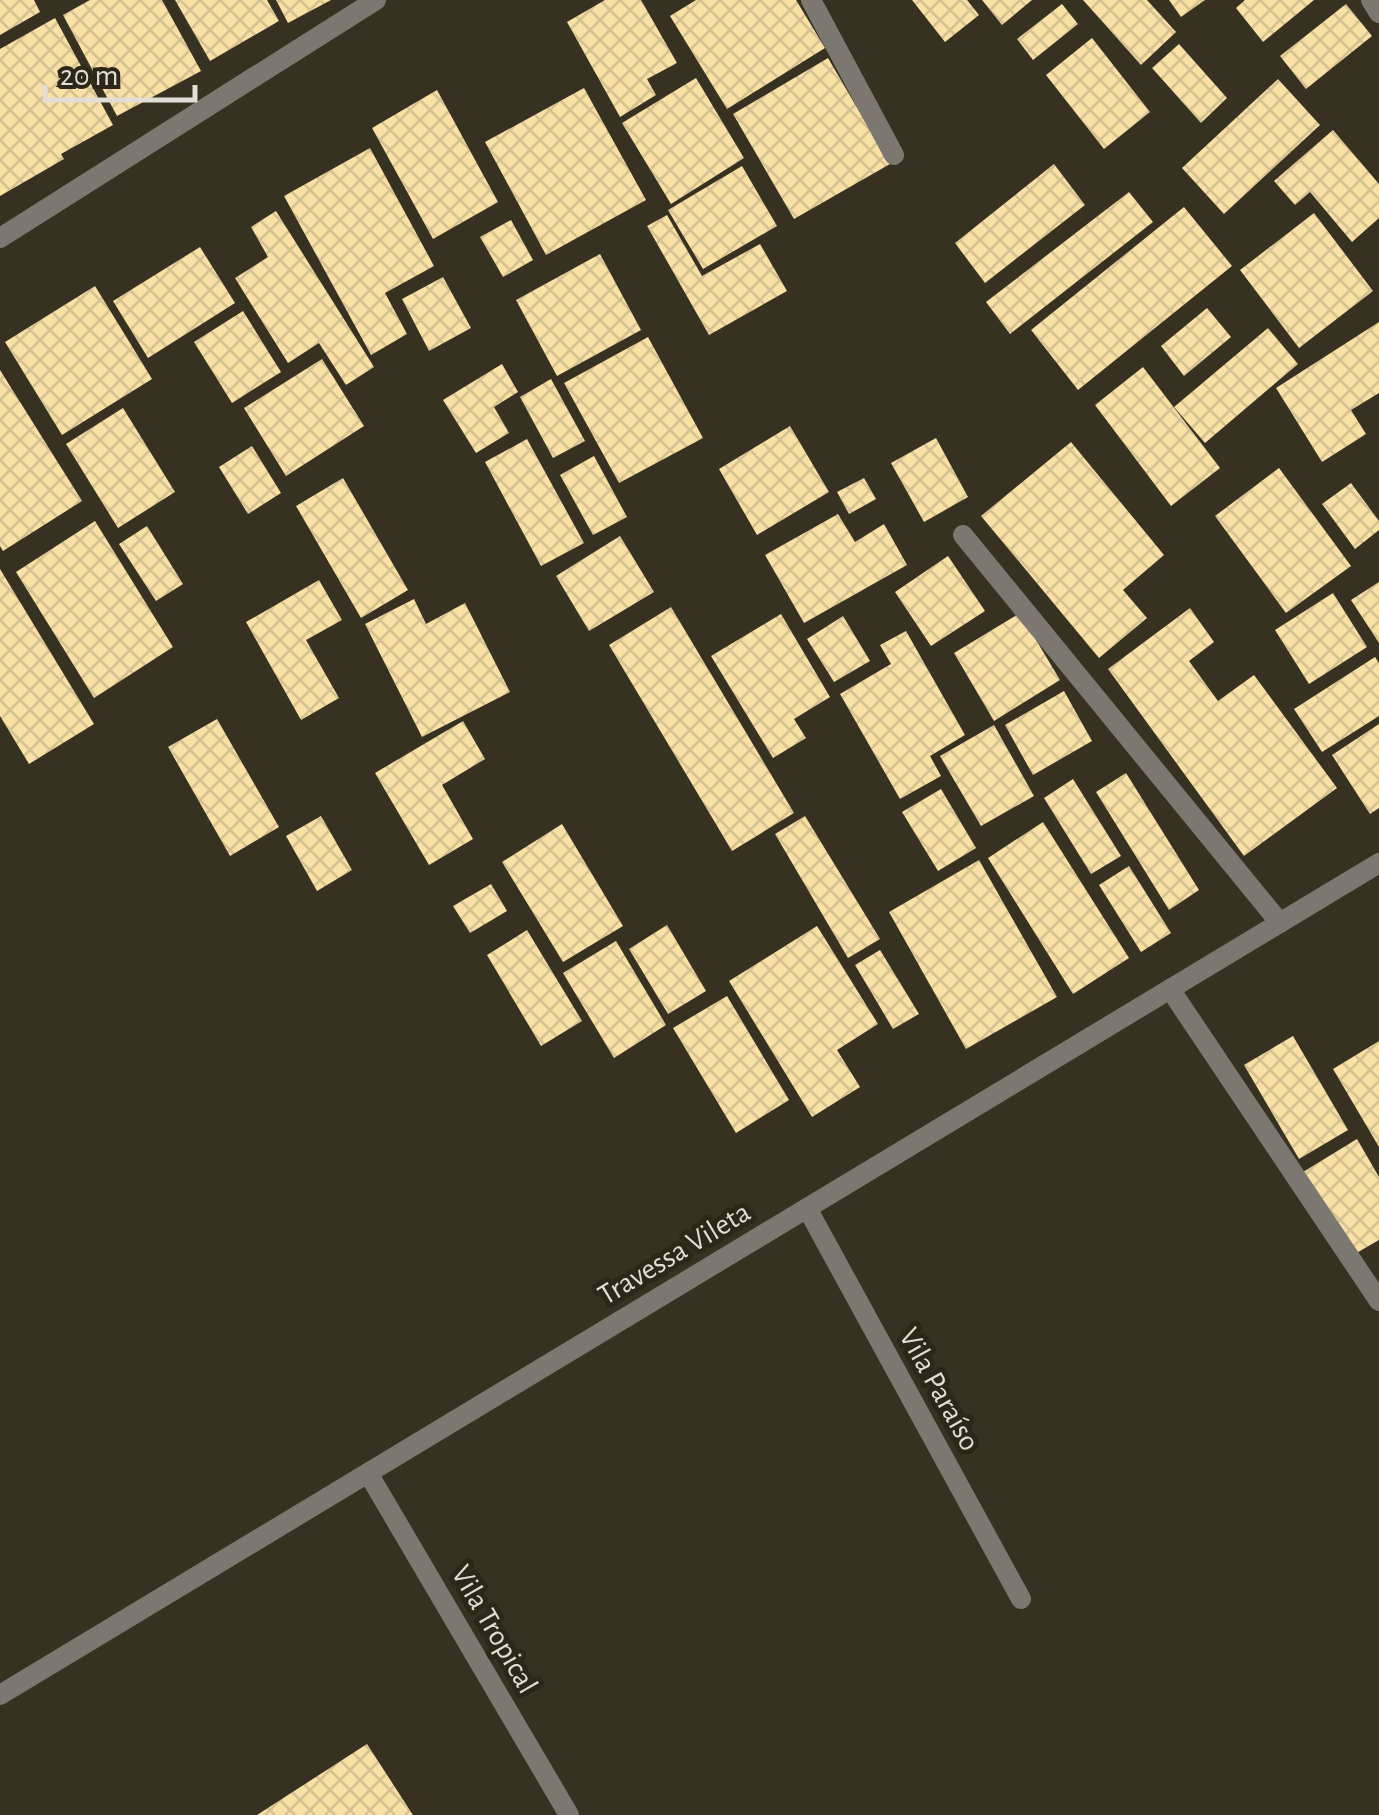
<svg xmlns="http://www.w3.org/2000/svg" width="1379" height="1815" font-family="'Alegreya Sans',sans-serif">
<defs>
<pattern id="building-cross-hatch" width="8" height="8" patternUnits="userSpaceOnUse" patternTransform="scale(2.5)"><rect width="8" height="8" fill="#f9e0a5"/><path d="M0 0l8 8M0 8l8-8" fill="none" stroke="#d5c191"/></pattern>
</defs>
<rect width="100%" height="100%" fill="#373121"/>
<g fill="url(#building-cross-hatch)">
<polygon points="0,0 34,0 40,12 0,35"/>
<polygon points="90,0 162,0 201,71 117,116 63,15"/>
<polygon points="175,0 267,0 279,21 210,61"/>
<polygon points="276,0 331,0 288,23"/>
<polygon points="605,0 641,0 677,63 647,79 656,95 620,117 567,22"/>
<polygon points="696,0 796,0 825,48 727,109 670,16"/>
<polygon points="912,0 967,0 979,15 945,42"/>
<polygon points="982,0 1032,0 1002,25"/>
<polygon points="1083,0 1147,0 1176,32 1141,65"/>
<polygon points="1169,0 1205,0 1181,17"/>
<polygon points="1245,0 1314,0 1263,42 1236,8"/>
<polygon points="1062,4 1078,24 1033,60 1017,39"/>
<polygon points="1346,4 1372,36 1306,89 1280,56"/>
<polygon points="55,18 113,125 61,154 64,159 0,196 0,49"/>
<polygon points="1092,38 1150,112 1104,149 1046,75"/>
<polygon points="1179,44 1227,98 1201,123 1152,68"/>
<polygon points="828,58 890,164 794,219 733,114"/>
<polygon points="696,78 744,158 671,204 622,123"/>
<polygon points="1278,79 1320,125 1224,214 1182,168"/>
<polygon points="584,88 646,200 546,255 485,142"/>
<polygon points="437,90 498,202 433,239 372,128"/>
<polygon points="1333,130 1379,184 1379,218 1352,242 1310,192 1295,205 1274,181"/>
<polygon points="370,148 434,266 385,293 407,334 371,355 284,196"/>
<polygon points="1054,164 1085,205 985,283 955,243"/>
<polygon points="742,166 777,226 703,269 668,210"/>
<polygon points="1129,192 1153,222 1010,334 986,302"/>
<polygon points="1184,207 1232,266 1078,390 1031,330"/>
<polygon points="276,211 374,367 346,385 319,343 288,363 235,278 268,257 251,227"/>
<polygon points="1314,213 1373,291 1299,348 1240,270"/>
<polygon points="667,215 702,276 760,244 787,291 709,335 647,226"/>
<polygon points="511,220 533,260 503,277 480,237"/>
<polygon points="200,247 235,303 148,358 113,301"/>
<polygon points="600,254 641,330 557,376 516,300"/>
<polygon points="443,277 471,328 429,351 402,299"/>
<polygon points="95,286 152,379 62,435 5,342"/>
<polygon points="1207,308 1231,337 1184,376 1161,346"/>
<polygon points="243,311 281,372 232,403 194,342"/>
<polygon points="1379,322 1379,393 1351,410 1366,434 1322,462 1276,388"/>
<polygon points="1268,328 1298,364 1205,443 1174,407"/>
<polygon points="648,337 703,438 619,483 564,383"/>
<polygon points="322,359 364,426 286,476 244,408"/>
<polygon points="502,364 518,392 494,407 509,433 476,453 443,400"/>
<polygon points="1143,367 1220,468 1171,506 1095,405"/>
<polygon points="0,370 82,501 3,551 0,546"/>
<polygon points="551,379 585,441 553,458 520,397"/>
<polygon points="123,408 175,492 118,528 66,444"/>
<polygon points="790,426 829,492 757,535 719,469"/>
<polygon points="936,438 968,497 924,522 891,463"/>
<polygon points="527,439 584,543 541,566 485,462"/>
<polygon points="1071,442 1164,555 1123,590 1147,618 1099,658 981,516"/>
<polygon points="252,446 281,493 248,514 219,467"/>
<polygon points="594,456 627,517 593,535 560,475"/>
<polygon points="1279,468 1351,566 1286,613 1215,516"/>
<polygon points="343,478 408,590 361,618 296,506"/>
<polygon points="864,478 876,499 849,514 837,492"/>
<polygon points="1351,483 1379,521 1379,530 1355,549 1322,504"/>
<polygon points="838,514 855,542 884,524 907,565 804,623 765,555"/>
<polygon points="95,521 173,647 94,698 16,572"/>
<polygon points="147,526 183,584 156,601 119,544"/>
<polygon points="620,536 654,592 589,631 556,576"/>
<polygon points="948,556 985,611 931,646 895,592"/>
<polygon points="0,569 94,724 29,764 0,716"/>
<polygon points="319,580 342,620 306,640 339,698 301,720 246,622"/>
<polygon points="1379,582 1379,643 1351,600"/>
<polygon points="1333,593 1367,647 1309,684 1275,630"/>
<polygon points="414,599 426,624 465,603 510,692 422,737 365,624"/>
<polygon points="671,607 794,813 732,851 609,645"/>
<polygon points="1190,608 1214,642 1189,661 1218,701 1254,675 1337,788 1244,856 1108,669"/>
<polygon points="1020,613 1060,680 994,721 954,653"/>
<polygon points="781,614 830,697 794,719 806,738 773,758 711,656"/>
<polygon points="843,616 870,661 834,682 807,639"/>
<polygon points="906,631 965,735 930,756 941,776 900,799 840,694 891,664 880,645"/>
<polygon points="1375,657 1379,663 1379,716 1322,752 1294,709"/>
<polygon points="1064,691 1092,741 1033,775 1005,725"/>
<polygon points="217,719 279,827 230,856 168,747"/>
<polygon points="463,721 485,759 442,785 473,839 429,865 375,773"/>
<polygon points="1379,724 1379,808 1370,814 1332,755"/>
<polygon points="994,725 1034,796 981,826 940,756"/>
<polygon points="1126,773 1199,890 1169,910 1096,792"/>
<polygon points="1073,779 1121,856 1091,874 1044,798"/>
<polygon points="941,789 976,848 938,871 902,812"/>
<polygon points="321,816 352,870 317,891 286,836"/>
<polygon points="805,816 880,939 848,958 775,834"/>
<polygon points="1043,822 1129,958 1073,994 988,858"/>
<polygon points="562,824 623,926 563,962 502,862"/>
<polygon points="979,860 1057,997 966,1049 889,912"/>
<polygon points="1129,866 1171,933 1141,952 1099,885"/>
<polygon points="491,884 507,911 470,933 453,906"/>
<polygon points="667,925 706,991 668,1014 629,949"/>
<polygon points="817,926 878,1024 837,1050 860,1087 812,1117 729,981"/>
<polygon points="527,930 582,1021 541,1046 487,955"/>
<polygon points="616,941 666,1025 614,1058 563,973"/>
<polygon points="880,950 919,1014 893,1029 855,965"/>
<polygon points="727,996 789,1100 736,1133 673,1028"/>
<polygon points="1293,1036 1348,1130 1299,1159 1244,1065"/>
<polygon points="1379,1041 1379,1147 1333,1069"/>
<polygon points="1357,1139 1379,1177 1379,1240 1353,1255 1303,1172"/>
<polygon points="367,1744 413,1815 257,1815"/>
</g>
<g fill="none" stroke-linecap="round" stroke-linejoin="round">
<g stroke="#7c7871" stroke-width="20">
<polyline points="963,535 1280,923"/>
<polyline points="1170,989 1379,1301"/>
</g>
<g stroke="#7c7871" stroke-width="20">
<polyline points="811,0 894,155"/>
<polyline points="807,1208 1021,1599"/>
<polyline points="368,1473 569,1815"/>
</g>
<g stroke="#7c7871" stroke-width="20">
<polyline points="1371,0 1379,13"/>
<polyline points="0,238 376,0"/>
<polyline points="0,1695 1379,863"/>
</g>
</g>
<g text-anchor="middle" stroke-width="10" stroke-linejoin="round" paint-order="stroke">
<g font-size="30" fill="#e2ded5" stroke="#2d2718">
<text transform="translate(674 1253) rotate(-31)" y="10">Travessa Vileta</text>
<text transform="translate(940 1389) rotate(61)" y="10">Vila Paraíso</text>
<text transform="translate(495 1629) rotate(60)" y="10">Vila Tropical</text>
</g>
</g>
<path d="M45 85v15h150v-15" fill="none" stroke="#e2ded5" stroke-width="5"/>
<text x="60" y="85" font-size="30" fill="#e2ded5" stroke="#2d2718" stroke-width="8" paint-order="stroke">20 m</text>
</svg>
